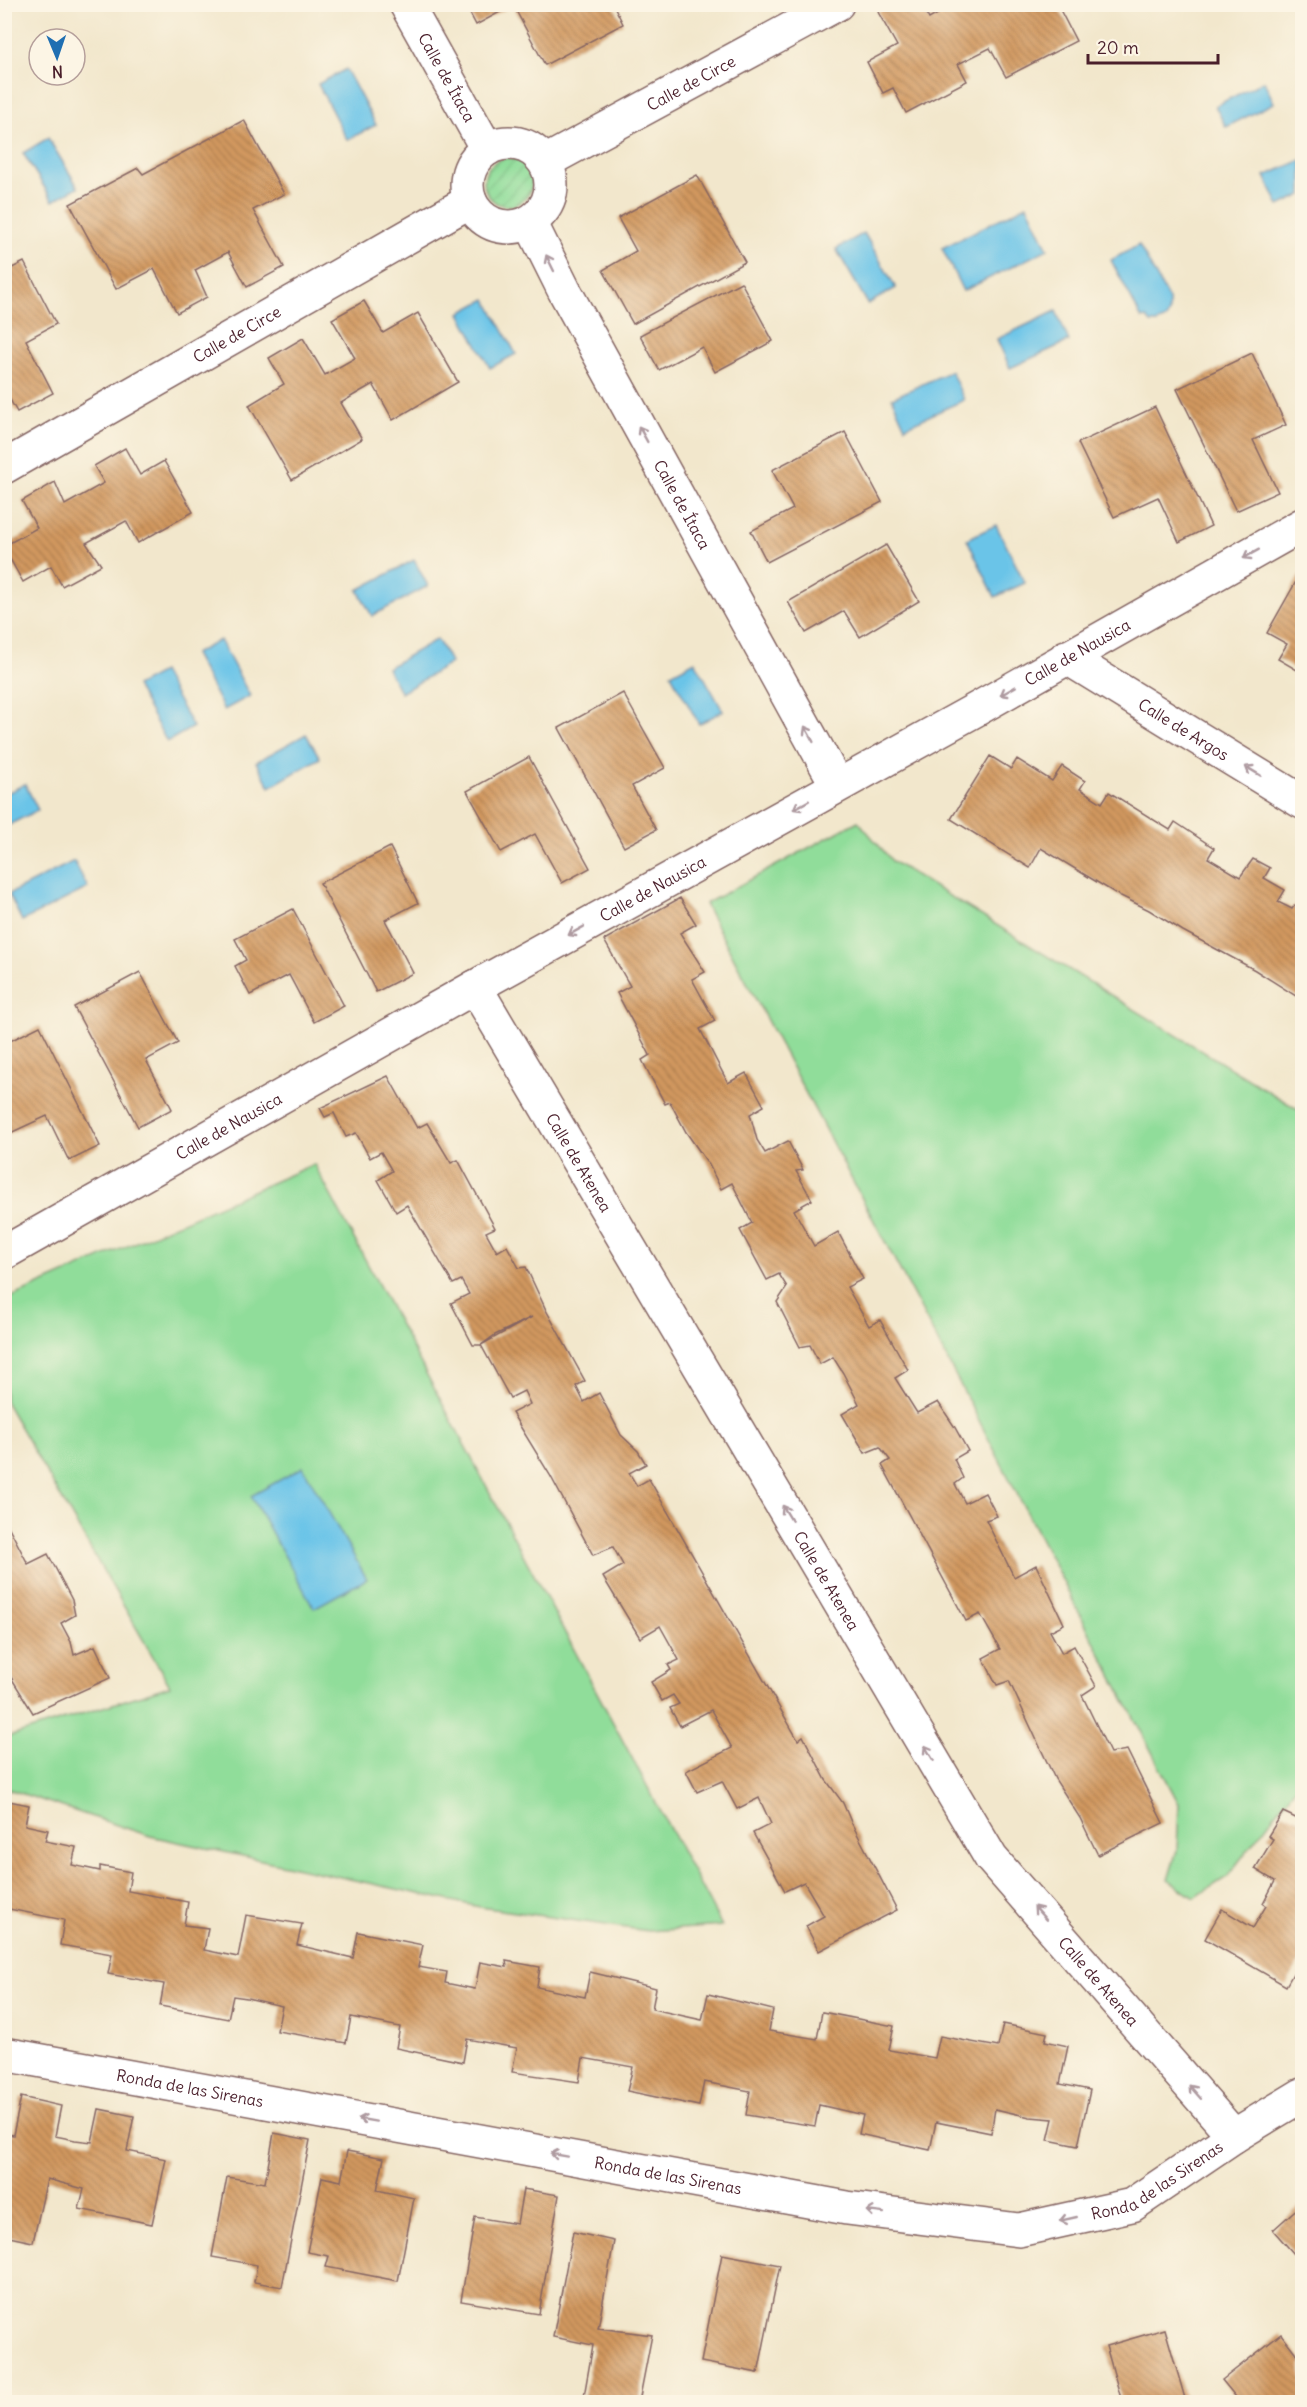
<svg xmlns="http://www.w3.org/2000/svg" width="1307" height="2407" font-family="Delius,sans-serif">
<defs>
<pattern id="garden-furrows" width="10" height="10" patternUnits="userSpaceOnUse" patternTransform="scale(1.5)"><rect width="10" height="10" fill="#90dd9a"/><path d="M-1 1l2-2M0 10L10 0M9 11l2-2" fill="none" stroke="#7ebd85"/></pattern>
<pattern id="building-back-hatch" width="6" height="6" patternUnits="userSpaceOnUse" patternTransform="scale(1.5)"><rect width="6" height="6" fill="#d1985e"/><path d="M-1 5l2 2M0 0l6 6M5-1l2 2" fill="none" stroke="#ac7b4e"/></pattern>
</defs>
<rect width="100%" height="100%" fill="#fcf5e5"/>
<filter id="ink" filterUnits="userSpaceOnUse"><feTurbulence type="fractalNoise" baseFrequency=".0167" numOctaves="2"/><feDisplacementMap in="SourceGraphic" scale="12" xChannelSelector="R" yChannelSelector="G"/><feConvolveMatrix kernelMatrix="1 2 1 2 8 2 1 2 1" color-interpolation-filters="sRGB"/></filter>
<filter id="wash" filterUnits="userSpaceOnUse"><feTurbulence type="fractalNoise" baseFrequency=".008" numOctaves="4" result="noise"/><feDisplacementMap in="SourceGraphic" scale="24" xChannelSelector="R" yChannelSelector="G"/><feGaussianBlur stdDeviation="1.35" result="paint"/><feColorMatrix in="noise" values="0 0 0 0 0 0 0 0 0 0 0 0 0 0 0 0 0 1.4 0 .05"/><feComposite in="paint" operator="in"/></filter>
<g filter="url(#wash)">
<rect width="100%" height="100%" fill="#f2e7cc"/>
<g fill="#90dd9a" stroke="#6d7e62" stroke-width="1.5">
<polygon points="858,821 892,861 1302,1112 1302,1779 1227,1877 1194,1898 1168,1880 1177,1850 1179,1804 915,1298 705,904"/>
<polygon points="314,1164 722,1926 648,1931 480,1907 150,1836 5,1788 5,1738 170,1686 5,1401 5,1300"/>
</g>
<circle fill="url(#garden-furrows)" stroke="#6d7e62" stroke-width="1.5" cx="508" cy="182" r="24"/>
<g fill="#6ac4e8" stroke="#5a728a" stroke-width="1.5">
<polygon points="346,69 376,125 347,140 318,84"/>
<polygon points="1264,81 1274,103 1226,127 1215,106"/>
<polygon points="48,138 78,187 53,201 23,153"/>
<polygon points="1302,160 1302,195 1279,206 1265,176"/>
<polygon points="1027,205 1048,249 963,291 942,248"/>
<polygon points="864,233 896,288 868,304 836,249"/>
<polygon points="1139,245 1169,300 1169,313 1166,319 1157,323 1151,323 1147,318 1142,319 1111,260"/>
<polygon points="486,299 516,354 490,368 460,313"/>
<polygon points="1056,311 1069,341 1010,368 997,339"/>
<polygon points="951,371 964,400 905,427 892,398"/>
<polygon points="996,525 1025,583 995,597 967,539"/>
<polygon points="414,560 428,586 372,616 358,590"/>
<polygon points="437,639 451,663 401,693 387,668"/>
<polygon points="220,640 250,696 224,710 194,654"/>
<polygon points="695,661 723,711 699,724 671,674"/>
<polygon points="162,672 193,727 167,742 136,686"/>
<polygon points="306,734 320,758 270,787 256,762"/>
<polygon points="25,784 38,810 5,827 5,794"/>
<polygon points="74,861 88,888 22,921 9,894"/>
<polygon points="303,1467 367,1579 314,1608 251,1496"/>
</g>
<g id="blocks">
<g fill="url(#building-back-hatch)">
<polygon points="465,4 613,4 623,24 545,65 513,5 476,25"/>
<polygon points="891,4 921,4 929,19 955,4 1057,4 1076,41 1006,77 990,48 958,64 967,81 906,113 893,88 883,93 867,62 897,46 878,12"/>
<polygon points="244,120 284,194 253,210 284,267 247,287 228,252 195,270 207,297 177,313 154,269 116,289 70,204 138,168 143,174"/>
<polygon points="697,175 745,262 633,324 603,270 636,251 618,218"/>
<polygon points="24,262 56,324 26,340 53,393 17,412 4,389 4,272"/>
<polygon points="741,282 773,341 715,372 702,347 659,370 640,335"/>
<polygon points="364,301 383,333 418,313 458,382 393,420 373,384 354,395 341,403 362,439 292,480 249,405 284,384 269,358 303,338 325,375 355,358 332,319"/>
<polygon points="1252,353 1286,425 1253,440 1278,492 1236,511 1177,389"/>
<polygon points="1155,407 1211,526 1179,542 1158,497 1114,517 1078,443"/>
<polygon points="845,432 882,502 767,562 751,531 793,509 772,470"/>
<polygon points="125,448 140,475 164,461 193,512 138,543 126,521 86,543 101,565 62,586 51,566 23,582 4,548 4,546 37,528 22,501 55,482 65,505 104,483 94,466"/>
<polygon points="886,545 919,601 860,637 844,611 806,633 788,602"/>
<polygon points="1302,571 1302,673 1278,659 1287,644 1267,633"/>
<polygon points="623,693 665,768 632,786 656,830 624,847 559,728"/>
<polygon points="990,756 1011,769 1017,759 1052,781 1062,766 1085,781 1080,789 1102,803 1109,792 1170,830 1175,822 1214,848 1208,858 1240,877 1253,859 1270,868 1264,878 1285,890 1278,902 1292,909 1295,905 1302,910 1302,1000 1255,970 1183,931 1149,910 1115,893 1041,848 1030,868 951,819"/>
<polygon points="529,757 590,868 562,883 535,834 501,852 467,791"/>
<polygon points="390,847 418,903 385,920 413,973 376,992 320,883"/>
<polygon points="680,898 696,924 680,933 705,972 692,979 715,1021 700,1029 728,1083 746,1073 764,1106 750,1114 757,1140 765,1153 788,1141 803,1170 796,1171 812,1200 794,1210 814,1246 838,1232 863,1279 847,1287 869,1326 880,1320 908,1370 895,1378 917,1413 938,1402 954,1426 968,1451 954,1459 963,1478 955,1484 965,1503 985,1493 997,1516 986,1520 1014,1577 1036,1565 1064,1624 1050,1631 1062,1653 1074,1646 1096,1686 1082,1695 1110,1753 1127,1750 1163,1823 1098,1855 1080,1818 1055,1779 1009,1681 997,1685 983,1658 1000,1649 980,1614 966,1621 882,1465 890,1460 880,1447 865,1453 842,1414 859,1404 843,1373 833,1357 820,1364 810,1345 800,1347 777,1302 787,1287 779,1274 767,1280 740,1230 752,1223 732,1183 721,1189 709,1165 686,1132 670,1102 665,1104 642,1060 650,1055 617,993 630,986 604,940"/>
<polygon points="293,909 344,1006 314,1022 289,975 250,995 235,966 246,960 235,939"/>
<polygon points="140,972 178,1043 146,1060 172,1109 138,1127 74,1007"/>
<polygon points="40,1026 100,1146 69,1161 47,1116 6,1135 4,1131 4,1044"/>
<polygon points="388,1076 417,1128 427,1123 451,1163 458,1160 495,1228 486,1232 497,1252 507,1246 519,1268 526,1267 546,1310 585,1381 576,1386 584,1402 599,1393 621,1435 638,1451 646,1464 629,1473 637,1486 649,1479 798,1740 803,1736 826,1780 843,1803 851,1822 897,1910 819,1951 806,1926 824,1916 804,1882 785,1891 753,1833 771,1824 759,1798 737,1809 722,1781 697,1792 686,1771 732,1748 711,1710 680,1726 670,1708 679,1704 673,1695 662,1701 651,1682 671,1670 668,1665 679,1660 660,1626 640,1638 603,1577 623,1565 613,1547 593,1555 550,1475 512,1413 530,1404 524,1391 510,1398 481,1345 532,1317 495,1335 481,1345 473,1345 451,1303 469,1294 461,1280 453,1284 407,1205 396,1212 378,1180 392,1171 381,1152 370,1158 356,1133 346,1137 334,1113 325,1117 320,1108"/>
<polygon points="4,1518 28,1564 48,1554 72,1600 75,1615 61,1623 71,1642 74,1655 95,1646 110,1678 33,1713 4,1666"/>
<polygon points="4,1800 29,1805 25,1825 48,1830 45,1841 76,1847 72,1865 100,1871 100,1866 131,1872 128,1891 188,1902 184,1925 208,1928 204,1950 238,1957 246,1915 302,1924 297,1945 353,1958 358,1932 423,1945 418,1967 447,1972 445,1983 475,1989 480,1962 507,1967 506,1961 540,1967 537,1987 585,1997 590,1972 656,1988 652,2009 702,2020 708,1994 773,2010 769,2031 817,2039 822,2012 894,2026 889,2050 935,2058 940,2036 998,2047 1003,2024 1047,2033 1045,2041 1068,2046 1060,2084 1090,2090 1078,2146 1048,2140 1053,2119 1030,2117 995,2109 991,2133 936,2122 930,2150 859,2134 863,2115 819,2105 815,2126 746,2115 750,2091 704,2082 699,2106 627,2091 633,2067 583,2058 579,2082 512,2072 517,2048 467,2039 463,2062 396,2048 400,2027 361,2019 351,2017 346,2043 277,2031 282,2006 247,1998 233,1996 228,2019 160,2006 164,1984 108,1974 112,1954 60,1945 64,1920 4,1908 7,1887 4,1886"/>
<polygon points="1283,1812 1302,1821 1302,1965 1299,1963 1286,1986 1205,1939 1222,1909 1253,1928 1266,1906 1263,1904 1275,1881 1255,1869 1273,1839 1268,1836"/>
<polygon points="21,2097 61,2106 55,2136 75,2140 92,2142 99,2109 134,2116 127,2151 166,2159 152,2224 79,2209 84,2189 47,2179 33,2242 4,2236 4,2133 13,2135"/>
<polygon points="274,2133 310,2140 282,2287 254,2282 257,2265 212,2257 227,2177 265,2183"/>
<polygon points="347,2151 384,2158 377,2190 414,2198 398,2281 326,2267 329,2256 307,2252 322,2177 341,2181"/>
<polygon points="523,2189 559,2195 539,2314 461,2301 475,2217 517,2224"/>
<polygon points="1302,2204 1302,2263 1273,2230"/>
<polygon points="573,2232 614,2241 598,2328 652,2335 639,2402 583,2402 593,2345 553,2337"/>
<polygon points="722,2254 780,2265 758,2373 701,2362"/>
<polygon points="1165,2329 1186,2402 1122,2402 1106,2346"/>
<polygon points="1281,2334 1302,2361 1302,2402 1240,2402 1222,2380"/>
</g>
</g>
</g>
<g filter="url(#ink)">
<use href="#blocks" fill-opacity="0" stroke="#856563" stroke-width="1.5"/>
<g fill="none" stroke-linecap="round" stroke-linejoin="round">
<g stroke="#856563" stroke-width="36">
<g id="minor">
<path id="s1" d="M406,4L487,149"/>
<circle cx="509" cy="185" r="42"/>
<path id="s2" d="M545,162L837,4"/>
<path id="s3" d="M530,222L564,290L837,785"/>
<path id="s4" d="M4,467L470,201"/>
<path id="s5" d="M1066,657L1302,802"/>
<path id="s6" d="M475,987L991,1858L1234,2136"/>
<path id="s7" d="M4,1253L475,987L977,709L1302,525"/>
<path id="s8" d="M4,2054L847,2208L1019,2230L1132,2205L1234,2136L1302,2095"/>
</g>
</g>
<use href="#minor" stroke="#fff" stroke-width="33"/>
</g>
<defs><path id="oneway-shaft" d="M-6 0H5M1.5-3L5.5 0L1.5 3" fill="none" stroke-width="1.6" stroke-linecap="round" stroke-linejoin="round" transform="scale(1.5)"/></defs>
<g stroke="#ae9aa0">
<use href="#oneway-shaft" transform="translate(550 263) rotate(-116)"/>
<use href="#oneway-shaft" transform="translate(643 434) rotate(-119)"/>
<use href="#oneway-shaft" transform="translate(1251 554) rotate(151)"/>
<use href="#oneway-shaft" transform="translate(1008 691) rotate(150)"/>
<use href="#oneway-shaft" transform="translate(809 734) rotate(-119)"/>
<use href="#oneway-shaft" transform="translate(1253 771) rotate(-149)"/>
<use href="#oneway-shaft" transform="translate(801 805) rotate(151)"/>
<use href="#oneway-shaft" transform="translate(576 931) rotate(151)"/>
<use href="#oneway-shaft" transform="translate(787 1513) rotate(-121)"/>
<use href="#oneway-shaft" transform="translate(929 1753) rotate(-121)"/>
<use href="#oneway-shaft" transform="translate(1040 1913) rotate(-131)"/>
<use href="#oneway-shaft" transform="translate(1195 2092) rotate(-131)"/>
<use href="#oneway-shaft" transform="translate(367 2120) rotate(-170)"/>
<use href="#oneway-shaft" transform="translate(559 2155) rotate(-170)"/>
<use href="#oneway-shaft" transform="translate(875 2212) rotate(-173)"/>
<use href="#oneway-shaft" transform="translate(1068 2219) rotate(167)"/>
</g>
</g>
<g text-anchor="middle" stroke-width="4.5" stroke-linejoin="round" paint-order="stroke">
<g font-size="16" fill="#4a1f2b" stroke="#fcf5e5">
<text dy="6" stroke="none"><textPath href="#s1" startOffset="84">Calle de Ítaca</textPath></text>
<text dy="6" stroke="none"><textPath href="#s2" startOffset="166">Calle de Circe</textPath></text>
<text dy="6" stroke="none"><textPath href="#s4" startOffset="268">Calle de Circe</textPath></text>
<text dy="6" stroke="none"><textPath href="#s3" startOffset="321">Calle de Ítaca</textPath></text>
<text dy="6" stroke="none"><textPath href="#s7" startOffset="1230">Calle de Nausica</textPath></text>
<text dy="6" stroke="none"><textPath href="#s5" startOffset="138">Calle de Argos</textPath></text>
<text dy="6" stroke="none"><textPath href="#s7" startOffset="744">Calle de Nausica</textPath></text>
<text dy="6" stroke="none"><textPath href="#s7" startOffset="258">Calle de Nausica</textPath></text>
<text dy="6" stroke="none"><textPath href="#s6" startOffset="204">Calle de Atenea</textPath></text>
<text dy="6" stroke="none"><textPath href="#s6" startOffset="690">Calle de Atenea</textPath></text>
<text dy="6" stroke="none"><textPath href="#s6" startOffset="1176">Calle de Atenea</textPath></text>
<text dy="6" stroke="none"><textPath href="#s8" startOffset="189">Ronda de las Sirenas</textPath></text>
<text dy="6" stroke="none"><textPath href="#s8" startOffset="675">Ronda de las Sirenas</textPath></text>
<text dy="6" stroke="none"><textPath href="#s8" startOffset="1179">Ronda de las Sirenas</textPath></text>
</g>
</g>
<rect width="1307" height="2407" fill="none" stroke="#fcf5e5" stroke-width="24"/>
<g transform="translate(57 57) rotate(178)"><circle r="28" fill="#fcf5e5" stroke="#b59f9b" stroke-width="1.5"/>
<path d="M0-4.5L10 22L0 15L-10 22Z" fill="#1f6fb2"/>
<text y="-9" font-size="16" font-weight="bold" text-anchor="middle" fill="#4a1f2b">N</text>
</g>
<path d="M1088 54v9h130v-9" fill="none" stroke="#4a1f2b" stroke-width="3"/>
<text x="1097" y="54" font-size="18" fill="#4a1f2b" stroke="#fcf5e5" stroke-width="4.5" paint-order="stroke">20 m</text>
</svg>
